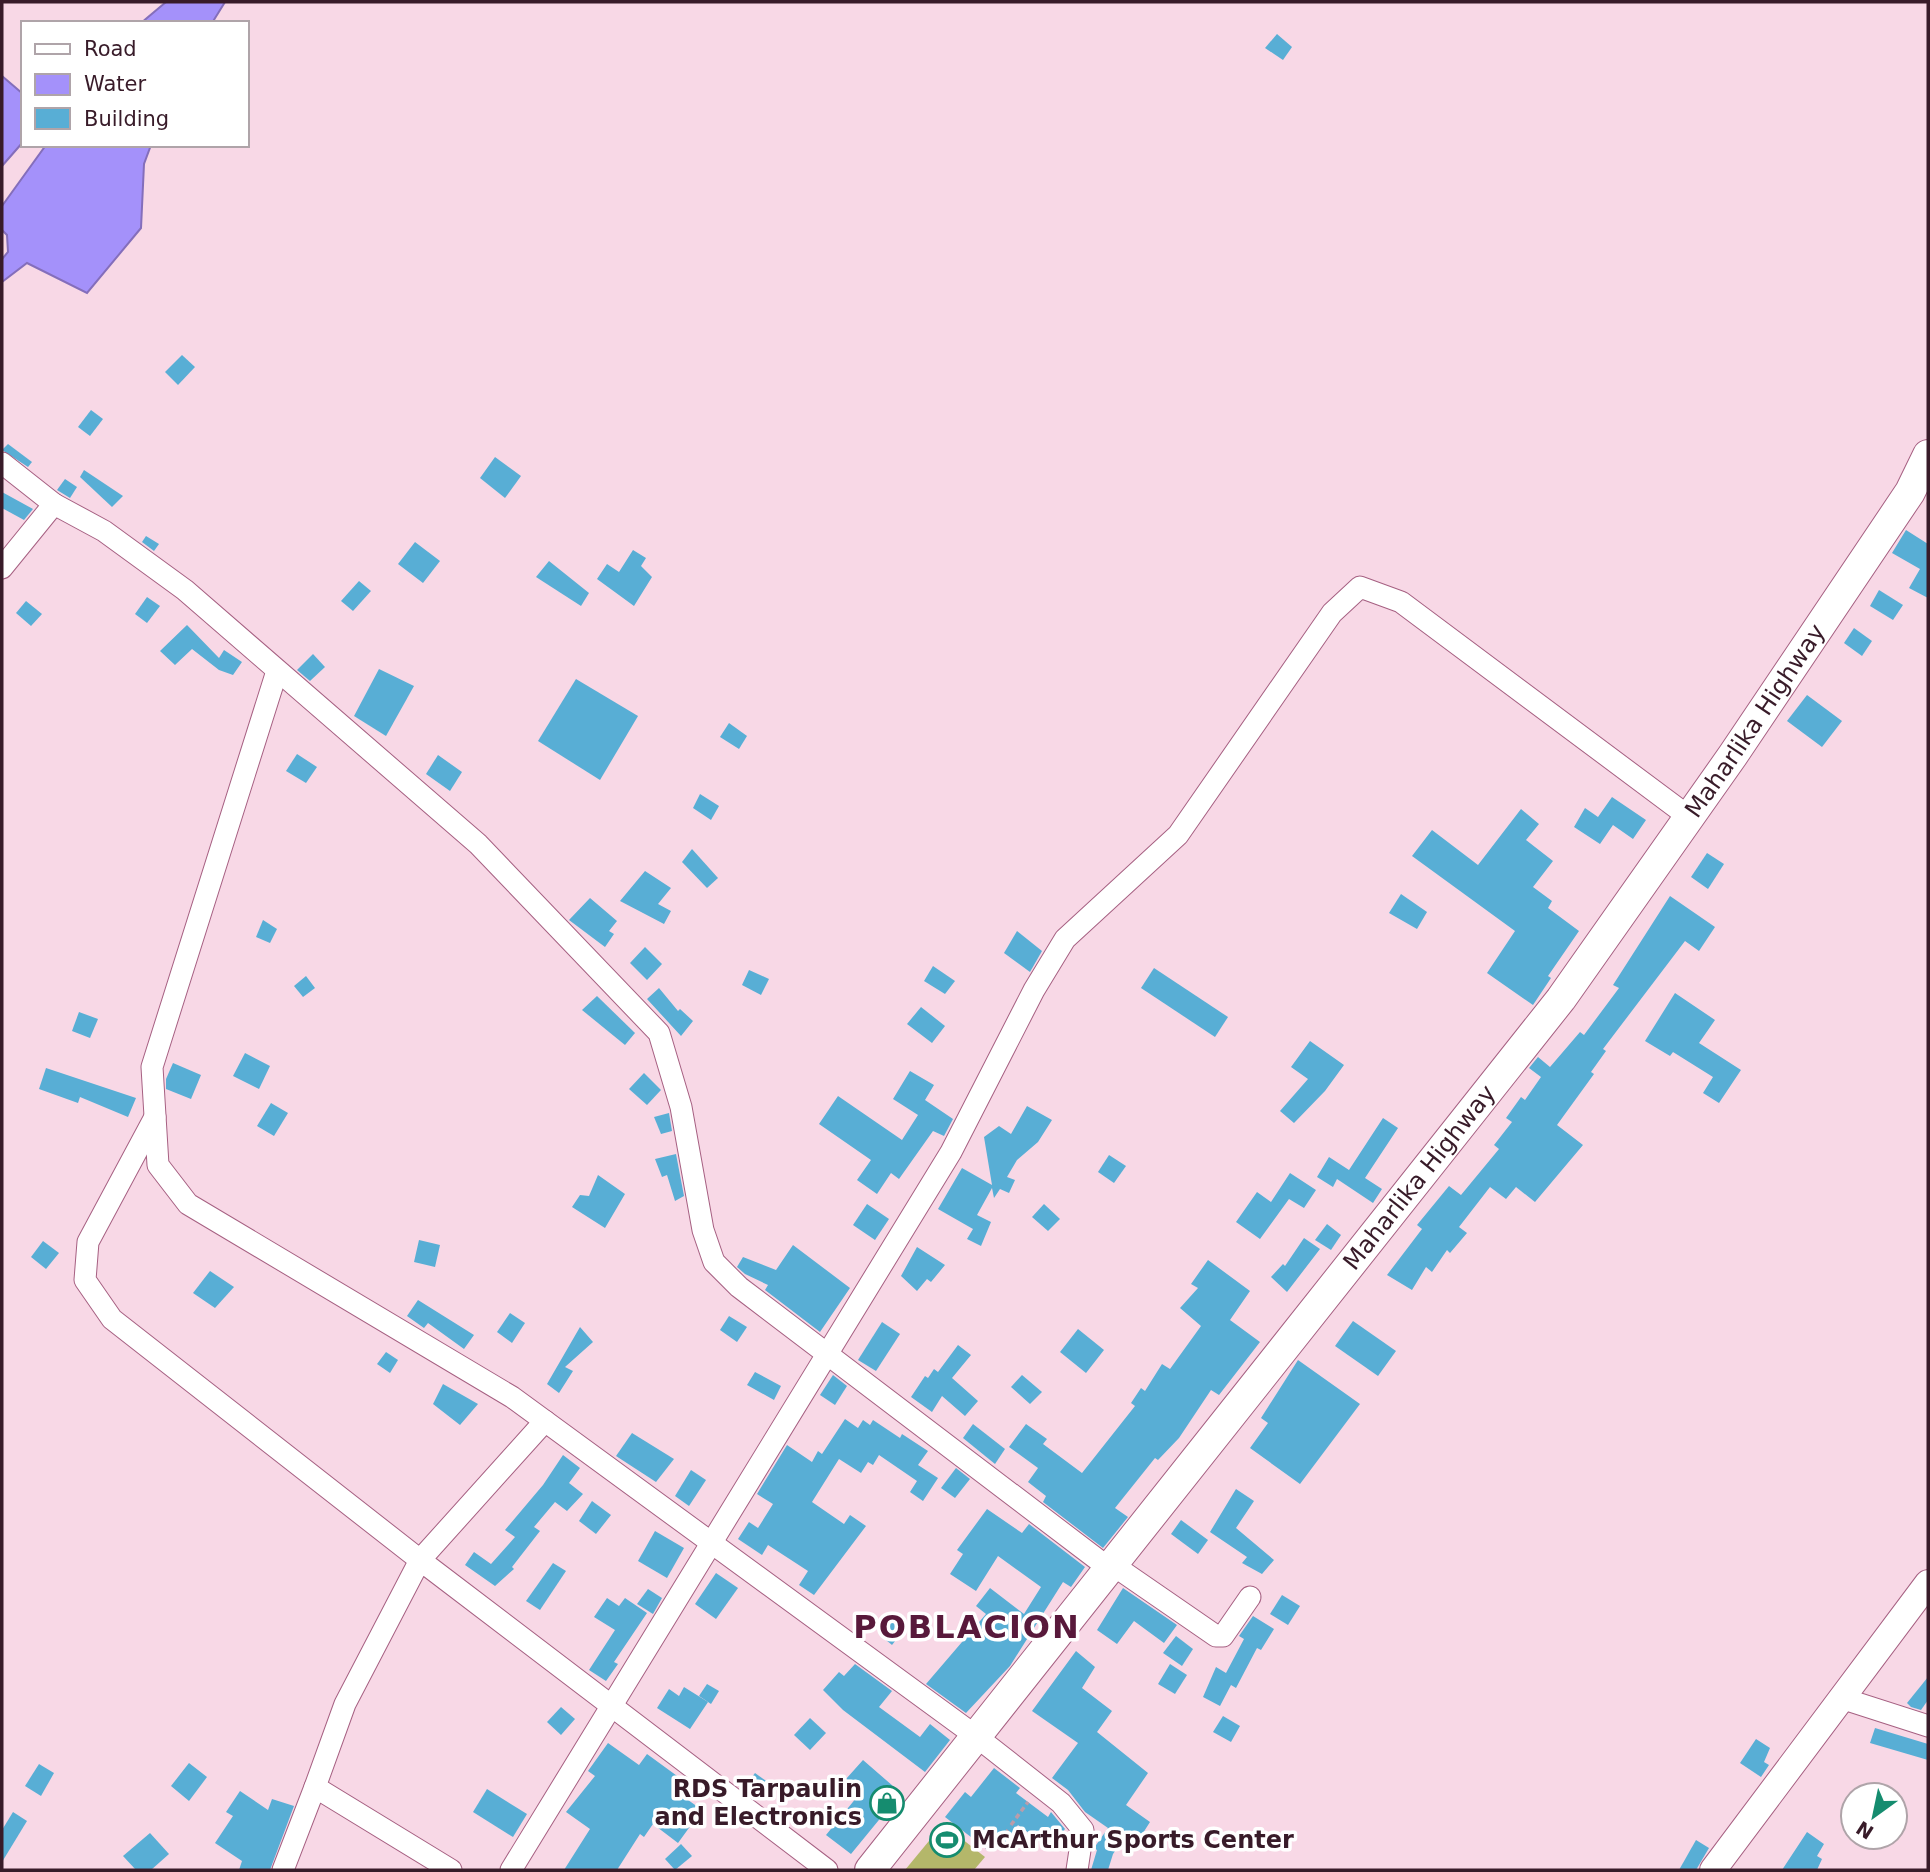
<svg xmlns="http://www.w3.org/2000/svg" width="1930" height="1872" font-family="'DejaVu Sans',sans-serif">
<rect width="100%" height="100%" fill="#f8d8e6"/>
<polygon fill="#b4b76a" points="943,1824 985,1857 974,1870 905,1870"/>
<g fill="#a491fa" stroke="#846ebb" stroke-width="2">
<polygon points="166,2 225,2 212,23 141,23"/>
<polygon points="2,76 23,94 23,142 2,166"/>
<polygon points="46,145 151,145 144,164 141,228 87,293 27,263 2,282 2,259 8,252 7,235 2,230 2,206"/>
</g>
<g fill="#58aed5">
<polygon points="1277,34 1292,47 1283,60 1265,48"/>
<polygon points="182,355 195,367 178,385 165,372"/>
<polygon points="91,410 103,419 90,436 78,427"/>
<polygon points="8,444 32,462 28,467 2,450"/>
<polygon points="495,457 521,476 505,498 480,478"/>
<polygon points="84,470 123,496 112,507 80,477"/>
<polygon points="65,479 77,487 70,498 57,490"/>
<polygon points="2,492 33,509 24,520 2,508"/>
<polygon points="1906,530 1928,544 1928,598 1909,588 1920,569 1892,553"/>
<polygon points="146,536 159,544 154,551 142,542"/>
<polygon points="415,542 440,561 423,583 398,564"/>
<polygon points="633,550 646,558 641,566 652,577 634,606 597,579 607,564 619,572"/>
<polygon points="549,561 589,593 581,606 536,577"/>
<polygon points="359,581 371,591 353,611 341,601"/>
<polygon points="1879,590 1903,605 1893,620 1870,606"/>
<polygon points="147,597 160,606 147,623 135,614"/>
<polygon points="26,601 42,614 31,626 16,613"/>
<polygon points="187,625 219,658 224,650 242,662 233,675 219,670 192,649 175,665 160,651"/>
<polygon points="1854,628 1872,641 1862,656 1844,643"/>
<polygon points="313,654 325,667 310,681 297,670"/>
<polygon points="379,669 414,686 386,736 354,716"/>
<polygon points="576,679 638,716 600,780 538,741"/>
<polygon points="1807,695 1842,721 1822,747 1787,721"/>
<polygon points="729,723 747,736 739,749 720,737"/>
<polygon points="297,754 317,767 306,783 286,771"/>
<polygon points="438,755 462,772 450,791 426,774"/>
<polygon points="700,794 719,806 711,820 693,808"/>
<polygon points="1612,797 1646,820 1633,839 1613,825 1600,844 1574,827 1585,808 1598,817"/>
<polygon points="1521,809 1539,824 1526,840 1553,861 1533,887 1552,901 1548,908 1579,931 1548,976 1551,978 1533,1005 1487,973 1515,931 1412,856 1432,830 1478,865"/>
<polygon points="692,849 718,878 707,888 682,862"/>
<polygon points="1707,853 1724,864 1708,889 1691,877"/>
<polygon points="645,871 671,888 658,904 671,911 664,924 620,901"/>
<polygon points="1401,894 1427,912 1417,929 1389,913"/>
<polygon points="1670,896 1715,927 1699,951 1685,941 1603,1049 1606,1051 1591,1072 1594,1074 1557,1125 1583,1145 1535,1202 1516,1187 1506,1199 1490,1187 1459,1227 1467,1233 1450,1253 1447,1250 1432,1272 1426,1267 1412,1290 1387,1275 1422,1229 1417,1225 1449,1186 1461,1195 1499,1149 1494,1145 1512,1122 1506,1118 1521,1097 1525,1100 1541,1077 1529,1068 1538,1057 1550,1067 1580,1032 1584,1035 1619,988 1613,985"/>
<polygon points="590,898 617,921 609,931 614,934 605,947 569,920"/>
<polygon points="263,920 277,929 270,943 256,937"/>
<polygon points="1017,931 1042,951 1030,972 1004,953"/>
<polygon points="645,947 662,964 647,980 630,963"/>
<polygon points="933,966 955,981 945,994 924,981"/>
<polygon points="1154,968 1228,1017 1215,1037 1141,988"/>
<polygon points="749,970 769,979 761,995 742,985"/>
<polygon points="306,976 315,988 303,997 294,986"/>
<polygon points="659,988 678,1011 680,1009 693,1021 681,1036 647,999"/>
<polygon points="1675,993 1715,1020 1699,1043 1741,1070 1719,1103 1703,1093 1713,1077 1673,1052 1670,1056 1645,1041"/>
<polygon points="597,996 635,1033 625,1045 582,1010"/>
<polygon points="921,1007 945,1026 932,1043 907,1024"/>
<polygon points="79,1012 98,1019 90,1038 72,1031"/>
<polygon points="1310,1041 1344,1065 1325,1091 1294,1123 1280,1111 1308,1079 1291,1067"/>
<polygon points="245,1053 270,1066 259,1089 233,1076"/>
<polygon points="173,1063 201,1075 191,1099 166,1089 166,1079"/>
<polygon points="46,1068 136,1098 128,1117 80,1097 78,1103 39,1089"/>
<polygon points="910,1071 934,1085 925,1100 953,1119 944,1136 933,1131 899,1179 891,1173 877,1194 857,1180 871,1160 819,1124 838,1096 902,1140 918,1115 893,1099"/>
<polygon points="644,1073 661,1090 647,1105 629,1089"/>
<polygon points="271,1103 288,1113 274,1136 257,1126"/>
<polygon points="1027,1106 1052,1120 1038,1142 1017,1160 1007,1177 1015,1180 1009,1193 1000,1189 994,1198 992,1188 977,1215 991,1222 981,1246 967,1239 973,1229 938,1209 962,1168 992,1185 984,1137 999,1126 1011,1134"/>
<polygon points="669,1113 672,1131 661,1134 654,1117"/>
<polygon points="1383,1118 1398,1128 1365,1178 1382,1189 1373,1203 1337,1179 1333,1187 1317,1177 1329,1157 1349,1170"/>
<polygon points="676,1154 684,1196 675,1201 667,1175 662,1177 655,1159"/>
<polygon points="1109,1155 1126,1166 1114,1183 1098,1172"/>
<polygon points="1290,1173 1316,1190 1304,1208 1289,1199 1260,1239 1236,1222 1257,1192 1271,1202"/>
<polygon points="598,1175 625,1194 605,1228 572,1207 580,1195 589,1196"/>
<polygon points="867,1204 889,1219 875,1240 853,1225"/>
<polygon points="1044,1204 1060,1219 1048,1231 1032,1217"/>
<polygon points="1327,1224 1341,1235 1331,1250 1315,1240"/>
<polygon points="1304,1238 1320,1249 1287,1292 1271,1277 1283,1264 1285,1266"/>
<polygon points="419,1240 440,1245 435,1267 414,1262"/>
<polygon points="43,1241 59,1253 46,1269 31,1257"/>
<polygon points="793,1245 850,1288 820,1332 765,1290 768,1285 745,1274 737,1267 743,1257 776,1270"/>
<polygon points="917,1247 945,1265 931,1282 927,1279 917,1291 901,1276"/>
<polygon points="1208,1260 1250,1291 1230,1320 1260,1342 1219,1395 1211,1390 1179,1438 1158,1460 1155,1458 1115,1508 1128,1517 1103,1548 1043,1502 1046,1496 1028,1482 1038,1468 1009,1447 1026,1424 1047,1439 1043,1444 1082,1473 1135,1406 1131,1403 1141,1388 1145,1391 1162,1364 1170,1369 1201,1326 1180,1308 1198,1288 1191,1284"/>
<polygon points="210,1271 234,1287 215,1308 193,1293"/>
<polygon points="418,1300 474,1335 464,1349 428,1323 424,1328 407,1316"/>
<polygon points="510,1313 525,1323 512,1343 497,1332"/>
<polygon points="729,1316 747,1327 737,1342 720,1330"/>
<polygon points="1353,1321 1396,1351 1378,1376 1335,1346"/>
<polygon points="882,1322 900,1334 876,1371 858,1360"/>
<polygon points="580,1327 593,1342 565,1367 573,1371 559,1393 547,1384"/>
<polygon points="1078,1329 1104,1350 1086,1373 1060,1352"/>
<polygon points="958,1345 971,1355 952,1378 978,1401 965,1416 942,1396 932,1412 911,1397 925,1376 928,1378 934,1369 938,1372"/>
<polygon points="386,1352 398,1360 390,1373 377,1364"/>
<polygon points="1298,1360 1360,1404 1300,1484 1250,1448 1268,1423 1261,1418"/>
<polygon points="755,1372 781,1386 774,1400 747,1385"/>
<polygon points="833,1375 847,1386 835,1405 820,1395"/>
<polygon points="1022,1375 1042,1392 1030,1404 1011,1387"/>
<polygon points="443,1384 478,1404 460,1425 433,1404"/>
<polygon points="845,1419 858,1428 863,1420 870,1425 873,1420 900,1438 902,1434 928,1451 918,1465 938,1478 923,1501 910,1492 917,1481 879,1455 873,1465 868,1462 861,1473 839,1459 812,1502 844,1524 850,1515 866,1526 814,1595 799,1585 808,1571 768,1545 762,1555 738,1539 749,1522 758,1528 773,1504 757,1494 787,1445 812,1462 818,1451 822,1454"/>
<polygon points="973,1424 1005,1449 995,1464 963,1438"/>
<polygon points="632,1433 674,1459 656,1482 616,1456"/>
<polygon points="563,1455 580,1468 569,1483 583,1494 567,1511 555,1502 534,1527 540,1531 512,1567 514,1569 495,1586 465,1565 474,1552 491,1564 515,1537 505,1530 543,1485"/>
<polygon points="956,1468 970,1479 955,1498 941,1488"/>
<polygon points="691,1470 706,1480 689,1506 675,1496"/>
<polygon points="1236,1489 1254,1501 1236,1528 1274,1560 1262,1574 1242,1563 1247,1557 1210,1532"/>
<polygon points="592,1501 611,1515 596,1534 579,1521"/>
<polygon points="987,1509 1022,1533 1029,1524 1085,1567 1071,1587 1063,1582 1010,1666 966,1713 926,1684 986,1614 976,1606 990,1588 1024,1614 1041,1587 998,1556 976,1591 950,1574 963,1554 957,1550"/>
<polygon points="1181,1520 1208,1540 1198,1554 1171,1534"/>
<polygon points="655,1531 684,1548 667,1578 638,1561"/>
<polygon points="553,1563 566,1571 540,1610 526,1601"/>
<polygon points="716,1573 738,1588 716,1619 695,1604"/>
<polygon points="1123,1588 1177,1625 1164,1643 1134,1621 1117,1644 1097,1630"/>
<polygon points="648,1589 662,1598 653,1614 637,1604"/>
<polygon points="1282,1595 1300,1606 1288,1625 1270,1614"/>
<polygon points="607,1598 619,1606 625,1598 647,1613 614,1662 618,1664 606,1681 589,1670 615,1630 594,1617"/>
<polygon points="1253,1616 1274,1629 1261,1650 1257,1648 1236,1688 1231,1685 1220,1706 1203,1697 1216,1667 1226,1673 1244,1639 1239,1636"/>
<polygon points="893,1617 906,1627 892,1645 879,1634"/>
<polygon points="1176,1636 1193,1649 1182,1666 1163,1653"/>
<polygon points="1076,1651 1095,1667 1082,1688 1112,1711 1097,1732 1148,1773 1126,1805 1150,1822 1136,1844 1125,1837 1113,1854 1108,1870 1091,1870 1097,1850 1094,1848 1108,1828 1085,1812 1068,1790 1052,1778 1078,1743 1032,1711"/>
<polygon points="855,1664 892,1691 879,1707 920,1737 930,1724 950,1740 925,1772 843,1710 823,1690 839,1672 844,1676"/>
<polygon points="1170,1664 1187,1675 1175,1694 1158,1684"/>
<polygon points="1928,1677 1928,1700 1921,1710 1911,1707 1907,1703"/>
<polygon points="707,1684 719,1691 711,1704 699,1696"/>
<polygon points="684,1687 708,1702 690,1729 657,1708 669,1689 679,1696"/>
<polygon points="561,1707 575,1719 561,1735 547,1722"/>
<polygon points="1223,1716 1240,1726 1231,1742 1213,1732"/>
<polygon points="810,1718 826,1733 810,1750 794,1735"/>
<polygon points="1875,1728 1928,1744 1928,1760 1870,1743"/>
<polygon points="1756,1739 1770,1748 1764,1762 1769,1765 1761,1777 1740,1763"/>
<polygon points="608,1743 639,1765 647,1754 684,1781 677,1792 702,1810 678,1843 653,1824 644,1837 640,1834 617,1870 564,1870 590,1829 566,1812 595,1776 588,1771"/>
<polygon points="863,1760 901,1793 851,1854 826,1835 861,1792 846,1779"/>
<polygon points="189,1763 207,1777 189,1801 171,1786"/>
<polygon points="39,1764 54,1773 41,1796 25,1786"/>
<polygon points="994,1768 1020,1788 1016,1793 1048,1817 1051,1812 1065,1829 1050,1849 1018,1825 1001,1848 995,1843 989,1851 945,1817 965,1792 971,1797"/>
<polygon points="755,1773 769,1783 756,1799 743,1789"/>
<polygon points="487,1789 527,1814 513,1837 473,1812"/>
<polygon points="240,1791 268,1810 272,1799 294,1806 270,1870 239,1870 242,1861 215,1843 233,1816 226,1812"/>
<polygon points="13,1812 27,1821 2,1862 2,1830"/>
<polygon points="1807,1832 1824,1844 1817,1856 1822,1859 1817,1870 1782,1870"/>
<polygon points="150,1833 169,1854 151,1870 136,1870 123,1856"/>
<polygon points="1696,1840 1709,1848 1696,1870 1679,1870"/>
<polygon points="681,1844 692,1856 675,1870 665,1859"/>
</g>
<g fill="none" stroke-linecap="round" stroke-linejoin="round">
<g stroke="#a66082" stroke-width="23">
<g id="minor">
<polyline points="2,463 54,504 104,531 185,590 478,844 659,1033 681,1107 703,1230 714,1262 739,1287 1110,1569"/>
<polyline points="2,568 54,504"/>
<polyline points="277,671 152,1067 158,1165 188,1204 512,1397 977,1737 1061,1803 1083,1830 1077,1870"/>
<polyline points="155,1117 88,1242 85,1280 112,1319 420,1560 545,1421"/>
<polyline points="1113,1565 1216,1636 1223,1636 1250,1597"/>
<polyline points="1841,1698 1928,1726"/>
<polyline points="315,1787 345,1704 420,1560 827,1870"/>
<polyline points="283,1870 315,1787 451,1870"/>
<polyline points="511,1870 951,1152 1034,990 1065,939 1178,835 1332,613 1360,587 1401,602 1689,817"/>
</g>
</g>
<g stroke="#a66082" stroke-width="28">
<polyline id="major" points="1713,1870 1928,1583"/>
</g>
<g stroke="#a66082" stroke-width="32">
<g id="highway">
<path id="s1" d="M870,1870L1561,999L1733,755L1910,492L1928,455"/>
</g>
</g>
<g stroke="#bb9caa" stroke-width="3.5" stroke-dasharray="5 3.5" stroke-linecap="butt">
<polyline points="1011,1825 1028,1802"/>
<polyline points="1002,1838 1008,1830"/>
<polyline points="993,1849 998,1843"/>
</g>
<use href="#minor" stroke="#fff" stroke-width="21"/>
<use href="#major" stroke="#fff" stroke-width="26"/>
<use href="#highway" stroke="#fff" stroke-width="30"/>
</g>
<defs>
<g id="shop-ring" transform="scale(1.75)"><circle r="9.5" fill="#fff" stroke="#158c6f" stroke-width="1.5"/><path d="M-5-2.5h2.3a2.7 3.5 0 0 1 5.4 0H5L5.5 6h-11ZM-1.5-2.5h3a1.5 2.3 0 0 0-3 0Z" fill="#158c6f"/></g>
<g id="stadium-ring" transform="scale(1.75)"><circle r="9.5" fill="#fff" stroke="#158c6f" stroke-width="1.5"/><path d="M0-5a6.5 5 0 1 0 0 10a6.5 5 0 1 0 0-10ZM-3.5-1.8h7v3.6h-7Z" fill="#158c6f"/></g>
</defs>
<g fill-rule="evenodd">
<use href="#shop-ring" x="887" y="1803"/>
<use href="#stadium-ring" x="947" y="1840"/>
</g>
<g text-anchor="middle" stroke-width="7" stroke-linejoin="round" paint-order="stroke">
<g font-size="24" fill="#381b29" stroke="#fff">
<text dy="8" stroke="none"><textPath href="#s1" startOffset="1451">Maharlika Highway</textPath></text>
<text dy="8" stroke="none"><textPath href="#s1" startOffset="884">Maharlika Highway</textPath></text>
</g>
<g font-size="24" font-weight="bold" fill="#381b29" stroke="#fff" text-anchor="end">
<text x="862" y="1797">RDS Tarpaulin<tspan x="862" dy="28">and Electronics</tspan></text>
<text x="972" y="1848" text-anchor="start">McArthur Sports Center</text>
</g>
<g font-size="32" font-weight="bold" letter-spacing="2" fill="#58193b" stroke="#fff">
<text x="967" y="1638">POBLACION</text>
</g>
</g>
<rect width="1930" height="1872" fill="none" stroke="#381b29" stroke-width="7"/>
<rect x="21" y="21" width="228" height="126" fill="#ffffff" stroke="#afa4a9" stroke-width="2"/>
<rect x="35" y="44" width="35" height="10" fill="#ffffff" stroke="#afa4a9" stroke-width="2"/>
<text x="84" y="56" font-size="21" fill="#381b29">Road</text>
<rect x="35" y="74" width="35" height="21" fill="#a491fa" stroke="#afa4a9" stroke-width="2"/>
<text x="84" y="91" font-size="21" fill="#381b29">Water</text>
<rect x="35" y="108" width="35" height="21" fill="#58aed5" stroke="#afa4a9" stroke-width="2"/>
<text x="84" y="126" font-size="21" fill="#381b29">Building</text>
<g transform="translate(1874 1816) rotate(213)"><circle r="33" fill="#ffffff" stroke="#afa4a9" stroke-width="2"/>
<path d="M0-5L12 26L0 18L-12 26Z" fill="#158c6f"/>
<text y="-10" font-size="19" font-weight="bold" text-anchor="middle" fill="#381b29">N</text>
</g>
</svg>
